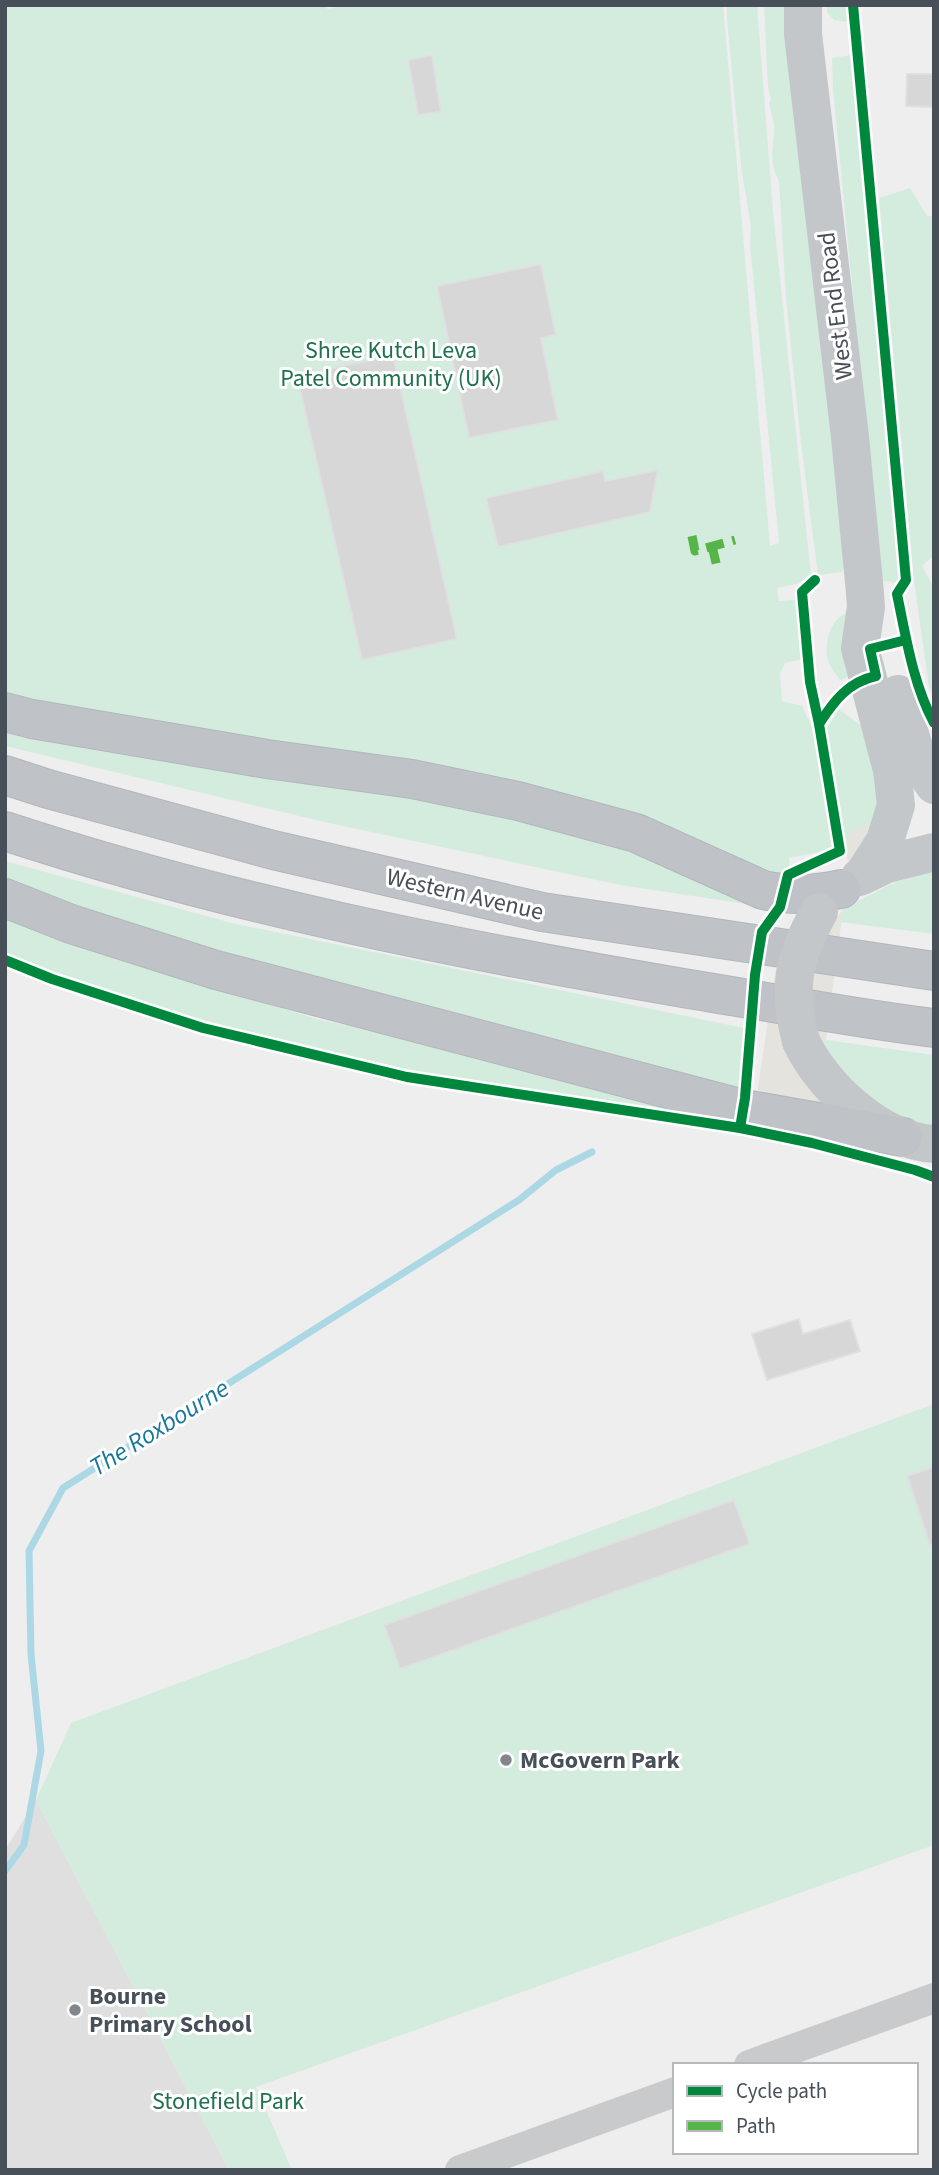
<svg xmlns="http://www.w3.org/2000/svg" width="939" height="2175" font-family="'Source Sans 3',sans-serif">
<rect width="100%" height="100%" fill="#eee"/>
<polygon fill="#e0dfdf" points="36,1800 229,2170 5,2170 5,1850"/>
<g fill="#d4ecde">
<polygon points="5,5 326,5 327,9 348,5 723,5 770,546 779,543 750,245 751,227 741,166 727,19 727,5 757,5 773,211 811,576 796,584 777,588 779,601 795,600 802,659 785,663 780,673 782,701 802,706 814,731 834,849 789,858 792,879 5,693"/>
<path d="M764,5H794L845,556L842,572L818,575L801,444L786,299L779,181C769,163 773,150 774,131C775,121 770,112 769,102L771,100L768,86Z"/>
<polygon points="827,5 848,5 848,22 834,20 827,12"/>
<polygon points="851,55 901,583 881,581 833,90 832,58"/>
<polygon points="910,188 927,216 934,216 934,555 922,566 934,588 934,698 929,687 914,581 879,198"/>
<path d="M850,612L857,674L840,680C836,674 830,667 828,660C823,643 831,616 850,612Z"/>
<polygon points="839,709 864,728 881,772 876,823 853,829 844,842 826,730"/>
<polygon points="5,724 448,802 575,834 683,868 759,906 620,885 329,823 5,746"/>
<polygon points="5,861 232,923 744,1028 742,1096 248,968 5,885"/>
<polygon points="928,871 934,871 934,934 840,922 843,909 891,884"/>
<polygon points="5,918 84,949 317,1019 534,1068 716,1114 689,1122 407,1077 212,1030 52,979 5,960"/>
<polygon points="826,1040 934,1055 934,1130 901,1126 825,1054"/>
<polygon points="934,1404 934,1845 256,2087 292,2170 229,2170 36,1800 71,1723"/>
</g>
<g fill="#e5e3dd">
<polygon points="876,823 865,849 848,862 844,842 853,829"/>
<polygon points="843,909 826,1040 825,1054 811,1025 808,981 821,941"/>
<polygon points="784,943 788,944 834,1115 756,1101 775,973"/>
</g>
<g fill="none" stroke-linecap="round" stroke-linejoin="round">
<polyline stroke="#acd8e6" stroke-width="7" points="5,1871 24,1845 41,1751 31,1654 29,1551 63,1488 519,1200 556,1170 592,1152"/>
</g>
<g fill="#d7d7d8" stroke="#dfe0e1" stroke-width="2">
<polygon points="432,55 441,112 418,115 408,60"/>
<polygon points="907,74 934,74 934,107 906,106"/>
<polygon points="541,264 556,335 541,338 558,420 469,438 437,286"/>
<polygon points="393,355 457,639 362,660 297,376"/>
<polygon points="658,470 650,512 498,547 486,498 603,471 605,481"/>
<polygon points="799,1319 803,1334 850,1320 860,1351 767,1380 752,1334"/>
<polygon points="934,1467 934,1544 930,1545 907,1476"/>
<polygon points="734,1500 750,1544 400,1669 384,1625"/>
</g>
<g fill="none" stroke-linecap="round" stroke-linejoin="round">
<g stroke="#b3b7bc" stroke-width="40">
<g id="trunk">
<path d="M5,712L32,719L267,759L412,779L518,801L636,833L763,890C792,896 812,895 841,889"/>
<polyline points="5,775 48,789 273,850 542,912 934,971"/>
<path d="M5,831C227,904 459,950 689,989C770,1002 852,1018 934,1028"/>
<polyline points="5,898 71,924 216,970 744,1109 903,1137"/>
</g>
</g>
<g stroke="#c8cacc" stroke-width="30">
<polyline points="749,2065 934,1998"/>
<polyline points="460,2170 675,2092"/>
</g>
<g stroke="#c4c7ca" stroke-width="38">
<polyline points="803,5 803,34 850,437 865,593 866,607 860,648 892,770 896,805 885,841 864,874"/>
<polyline points="898,694 918,761 934,785"/>
<polyline points="860,877 887,864 934,852"/>
<path d="M801,1041C822,1087 881,1141 934,1144"/>
</g>
<use href="#trunk" stroke="#bfc2c6" stroke-width="38"/>
<path stroke="#c4c7ca" stroke-width="38" d="M801,1041C787,989 793,958 819,912"/>
<g stroke="#57b448" stroke-width="9" stroke-dasharray="18 9" stroke-linecap="butt">
<polyline points="692,536 695,551 735,540"/>
<polyline points="712,546 717,567"/>
</g>
<g stroke="#fff" stroke-width="15">
<g id="cycleway">
<path d="M853,5L906,580L897,594C906,637 913,684 934,723"/>
<polyline points="815,580 802,592 810,682 819,724"/>
<polyline points="5,960 52,979 203,1028 407,1077 740,1128 812,1143 915,1170 934,1177"/>
<path d="M740,1128L745,1098L755,975L762,932L780,907L788,875L840,851L819,724C834,701 848,682 876,676L870,649L906,640"/>
</g>
</g>
<use href="#cycleway" stroke="#00873e" stroke-width="10"/>
</g>
<g fill="#81878c" stroke="#fff" stroke-width="2.5">
<circle cx="506" cy="1760" r="7"/>
<circle cx="75" cy="2010" r="7"/>
</g>
<g text-anchor="middle" stroke-width="6" stroke-linejoin="round" paint-order="stroke">
<g font-size="24" fill="#474f58" stroke="#fff">
<text transform="translate(835 306) rotate(-97)" y="8">West End Road</text>
<text transform="translate(465 894) rotate(13)" y="8">Western Avenue</text>
</g>
<g font-size="24" fill="#1f724c" stroke="#fff">
<text x="391" y="358">Shree Kutch Leva<tspan x="391" dy="28">Patel Community (UK)</tspan></text>
<text x="228" y="2109">Stonefield Park</text>
</g>
<g font-size="24" font-weight="bold" fill="#474f58" stroke="#fff" text-anchor="start">
<text x="520" y="1768">McGovern Park</text>
<text x="89" y="2004">Bourne<tspan x="89" dy="28">Primary School</tspan></text>
</g>
<g font-size="26" font-style="italic" fill="#197899" stroke="#fff">
<text transform="translate(159 1427) rotate(-32)" y="9">The Roxbourne</text>
</g>
</g>
<rect width="939" height="2175" fill="none" stroke="#474f58" stroke-width="14"/>
<rect x="673" y="2063" width="245" height="91" fill="#ffffff" stroke="#b5b9bc" stroke-width="2"/>
<rect x="687" y="2086" width="35" height="10" fill="#00873e" stroke="#b5b9bc" stroke-width="2"/>
<text x="736" y="2098" font-size="21" fill="#474f58">Cycle path</text>
<rect x="687" y="2121" width="35" height="10" fill="#57b448" stroke="#b5b9bc" stroke-width="2"/>
<text x="736" y="2133" font-size="21" fill="#474f58">Path</text>
</svg>
